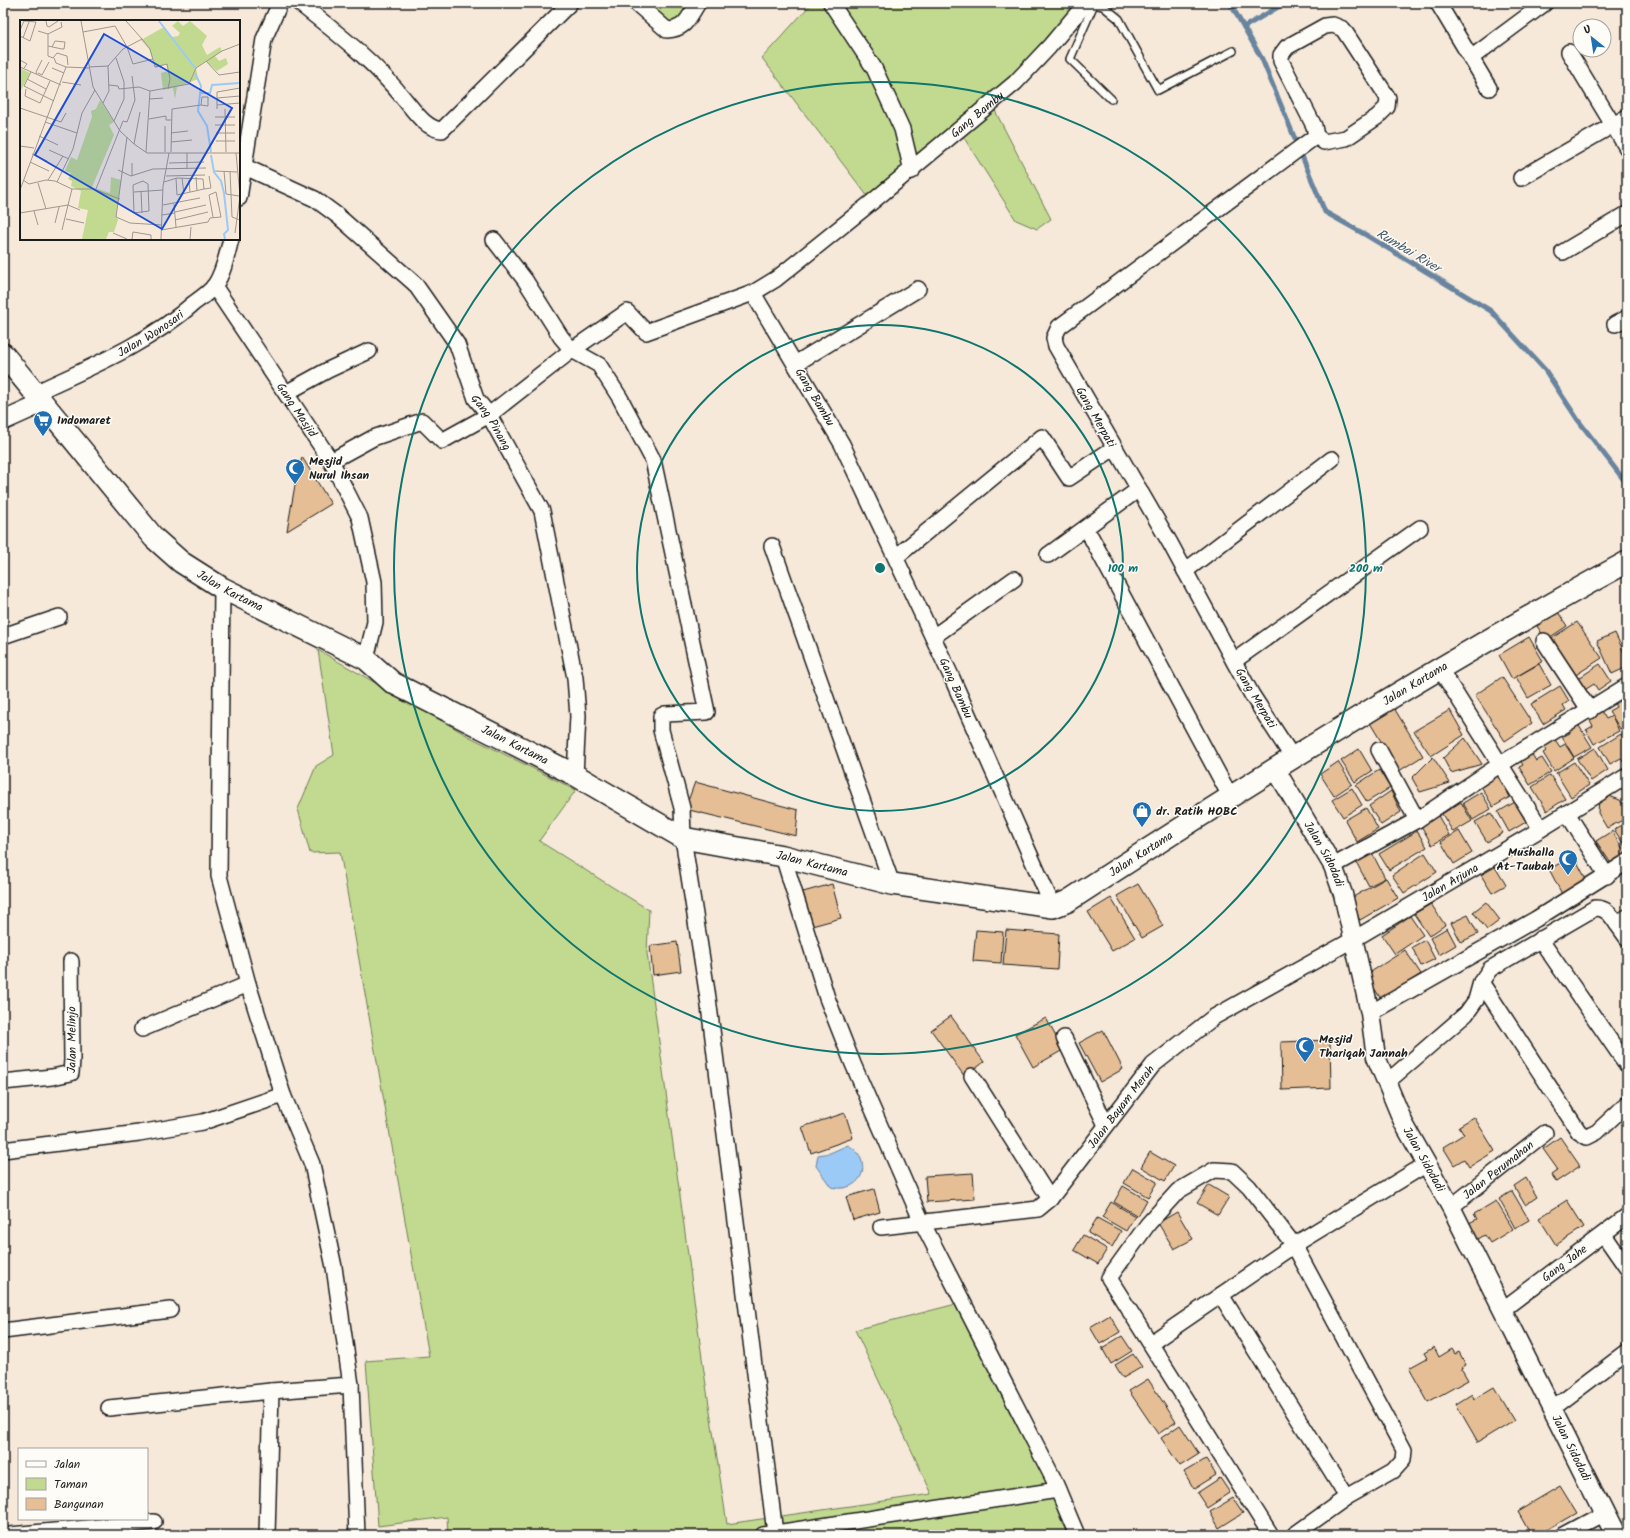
<svg xmlns="http://www.w3.org/2000/svg" width="1630" height="1538" font-family="Kalam,sans-serif">
<rect width="100%" height="100%" fill="#f6e9da"/>
<filter id="ink" filterUnits="userSpaceOnUse"><feTurbulence type="fractalNoise" baseFrequency=".025" numOctaves="2"/><feDisplacementMap in="SourceGraphic" scale="8" xChannelSelector="R" yChannelSelector="G"/><feConvolveMatrix kernelMatrix="1 2 1 2 8 2 1 2 1" color-interpolation-filters="sRGB"/></filter>
<g filter="url(#ink)">
<g fill="#c2da90" stroke="#6f7b56">
<polygon points="628,3 703,3 665,33"/>
<polygon points="812,3 1086,3 991,103 1051,219 1037,229 1016,220 959,130 872,202 762,58"/>
<polygon points="318,650 470,737 576,790 539,841 649,910 647,953 703,1365 727,1524 932,1494 855,1330 960,1303 1045,1477 1067,1535 448,1535 447,1517 378,1526 366,1361 429,1356 340,852 310,853 298,809 316,766 334,755"/>
</g>
<path fill="#9ccaf7" stroke="#69849f" d="M848,1145C851,1147 856,1150 858,1153C872,1175 853,1193 831,1187L816,1166L818,1155L830,1153Z"/>
<g fill="none" stroke-linecap="round" stroke-linejoin="round">
<g stroke="#69849f" stroke-width="5">
<polyline points="1230,3 1262,59 1325,212 1366,235 1491,311 1545,370 1578,420 1627,484"/>
<polyline points="1244,27 1285,3"/>
</g>
</g>
<g fill="#e5be95" stroke="#1c1c1c">
<polygon points="302,457 331,504 287,531 295,485"/>
<polygon points="1558,612 1567,626 1546,640 1537,626"/>
<polygon points="1577,622 1602,658 1571,678 1547,641"/>
<polygon points="1615,633 1627,659 1627,667 1612,674 1597,641"/>
<polygon points="1529,637 1543,661 1512,679 1499,655"/>
<polygon points="1539,664 1551,685 1528,698 1516,677"/>
<polygon points="1600,664 1611,681 1598,690 1594,684 1583,691 1576,680"/>
<polygon points="1502,677 1532,723 1505,741 1475,695"/>
<polygon points="1560,686 1569,701 1563,705 1566,710 1543,724 1531,704"/>
<polygon points="1622,695 1627,704 1627,725 1620,729 1609,711 1616,707 1613,701"/>
<polygon points="1394,708 1423,756 1399,771 1370,723"/>
<polygon points="1600,709 1606,719 1612,716 1619,731 1594,744 1586,730 1593,726 1588,716"/>
<polygon points="1450,710 1464,735 1431,756 1414,731"/>
<polygon points="1576,721 1592,747 1574,757 1562,737 1570,733 1566,726"/>
<polygon points="1621,734 1627,744 1627,762 1624,763 1621,758 1610,764 1600,747"/>
<polygon points="1552,735 1560,747 1565,744 1574,758 1554,771 1543,753 1546,751 1540,741"/>
<polygon points="1465,738 1482,764 1451,773 1443,758"/>
<polygon points="1528,748 1536,761 1542,758 1551,772 1530,785 1519,767 1523,765 1517,755"/>
<polygon points="1595,748 1608,770 1591,781 1577,759"/>
<polygon points="1359,749 1372,771 1355,782 1341,761"/>
<polygon points="1433,757 1450,783 1420,792 1412,778"/>
<polygon points="1338,762 1352,784 1334,796 1320,774"/>
<polygon points="1574,762 1589,785 1571,797 1556,773"/>
<polygon points="1379,770 1390,788 1367,802 1356,785"/>
<polygon points="1497,774 1510,797 1493,807 1480,784"/>
<polygon points="1550,775 1565,799 1547,811 1532,787"/>
<polygon points="695,782 798,810 796,836 685,809"/>
<polygon points="1352,788 1362,805 1343,817 1332,800"/>
<polygon points="1391,791 1401,812 1381,825 1369,806"/>
<polygon points="1481,792 1491,809 1473,820 1463,803"/>
<polygon points="1609,796 1620,800 1627,811 1627,818 1607,828 1598,813 1599,799"/>
<polygon points="1461,802 1472,821 1453,832 1442,814"/>
<polygon points="1515,802 1526,822 1509,832 1498,812"/>
<polygon points="1366,808 1378,829 1357,842 1345,820"/>
<polygon points="1436,812 1449,835 1432,845 1419,822"/>
<polygon points="1491,813 1503,833 1487,842 1475,822"/>
<polygon points="1627,822 1627,850 1614,829"/>
<polygon points="1417,831 1427,847 1389,870 1379,854"/>
<polygon points="1459,831 1472,853 1454,864 1441,842"/>
<polygon points="1612,831 1627,856 1612,865 1596,841"/>
<polygon points="1371,851 1385,878 1369,886 1355,860"/>
<polygon points="1425,853 1437,872 1404,893 1392,875"/>
<polygon points="1574,856 1588,883 1563,896 1549,869"/>
<polygon points="1495,867 1506,885 1492,893 1481,875"/>
<polygon points="1386,878 1398,898 1360,920 1348,900"/>
<polygon points="832,884 841,918 812,926 803,892"/>
<polygon points="1138,884 1163,926 1142,938 1117,896"/>
<polygon points="1111,898 1135,938 1112,951 1088,912"/>
<polygon points="1486,902 1500,920 1487,930 1473,912"/>
<polygon points="1431,904 1445,925 1429,936 1414,914"/>
<polygon points="1468,915 1478,934 1461,942 1451,923"/>
<polygon points="1410,916 1423,935 1395,954 1382,935"/>
<polygon points="1447,928 1456,945 1439,955 1430,938"/>
<polygon points="976,930 1003,932 1001,963 973,961"/>
<polygon points="1006,930 1059,934 1057,969 1003,965"/>
<polygon points="1425,940 1435,959 1421,966 1412,947"/>
<polygon points="677,942 681,971 653,975 650,946"/>
<polygon points="1405,950 1421,974 1381,999 1366,975"/>
<polygon points="951,1016 984,1062 965,1077 931,1030"/>
<polygon points="1046,1018 1063,1050 1033,1067 1015,1034"/>
<polygon points="1103,1030 1123,1069 1100,1082 1079,1043"/>
<polygon points="1330,1040 1331,1088 1282,1090 1281,1042"/>
<polygon points="845,1113 853,1138 811,1153 802,1127"/>
<polygon points="1474,1117 1495,1151 1469,1167 1464,1159 1454,1165 1443,1147 1464,1134 1459,1126"/>
<polygon points="1560,1137 1580,1166 1556,1182 1551,1175 1558,1170 1543,1149"/>
<polygon points="1150,1152 1174,1166 1165,1181 1141,1167"/>
<polygon points="1133,1168 1157,1182 1148,1197 1124,1183"/>
<polygon points="973,1173 975,1199 927,1202 925,1176"/>
<polygon points="1526,1178 1537,1197 1525,1205 1514,1186"/>
<polygon points="1209,1185 1229,1197 1218,1215 1197,1203"/>
<polygon points="1123,1186 1147,1200 1138,1216 1114,1202"/>
<polygon points="874,1189 880,1212 853,1220 846,1197"/>
<polygon points="1512,1191 1529,1220 1515,1228 1499,1199"/>
<polygon points="1567,1200 1584,1227 1556,1245 1539,1218"/>
<polygon points="1496,1201 1513,1229 1490,1243 1485,1235 1478,1239 1469,1223 1477,1219 1474,1214"/>
<polygon points="1111,1202 1135,1216 1126,1231 1102,1217"/>
<polygon points="1177,1212 1193,1239 1174,1249 1158,1223"/>
<polygon points="1097,1218 1121,1231 1112,1247 1088,1233"/>
<polygon points="1083,1235 1107,1249 1098,1264 1074,1250"/>
<polygon points="1110,1315 1120,1332 1100,1344 1090,1327"/>
<polygon points="1122,1336 1132,1351 1111,1364 1102,1348"/>
<polygon points="1434,1347 1439,1357 1452,1349 1455,1354 1459,1352 1466,1365 1461,1368 1468,1380 1428,1402 1409,1368 1427,1358 1424,1353"/>
<polygon points="1133,1354 1142,1367 1123,1378 1115,1365"/>
<polygon points="1148,1379 1176,1422 1158,1434 1129,1391"/>
<polygon points="1494,1387 1514,1420 1478,1442 1456,1404 1472,1394 1474,1399"/>
<polygon points="1180,1425 1199,1454 1180,1466 1161,1438"/>
<polygon points="1206,1459 1216,1475 1194,1489 1184,1472"/>
<polygon points="1220,1478 1230,1493 1207,1508 1197,1493"/>
<polygon points="1560,1487 1576,1513 1538,1535 1531,1535 1518,1512"/>
<polygon points="1233,1498 1243,1513 1219,1528 1210,1512"/>
<polygon points="1591,1528 1594,1535 1577,1535"/>
</g>
<g fill="none" stroke-linecap="round" stroke-linejoin="round">
<g stroke="#1c1c1c" stroke-width="10">
<g id="service">
<polyline points="1089,3 1103,6 1119,19 1158,90 1233,51"/>
<polyline points="1094,4 1070,59 1111,99"/>
</g>
</g>
<g stroke="#1c1c1c" stroke-width="18">
<g id="minor">
<path d="M299,3C337,33 375,62 405,100C415,112 426,129 442,130L570,3"/>
<path d="M636,3L667,30C686,29 688,18 698,3"/>
<polyline points="831,3 874,68 902,129 912,171"/>
<polyline points="1438,3 1489,88"/>
<polyline points="1569,52 1627,148"/>
<polyline points="1471,58 1545,3"/>
<path id="s1" d="M243,166L315,199L338,216L415,284L457,344L476,399L489,415L542,511L575,678L578,716L575,775"/>
<polyline points="1521,178 1627,117"/>
<polyline points="239,198 264,39 280,3"/>
<polyline points="494,240 525,280 561,337 572,350 599,365 620,398 653,460 707,712 665,714 661,716 661,730 682,808 683,838 708,998 775,1533"/>
<polyline points="1563,252 1627,214"/>
<path id="s2" d="M214,286L331,461L360,518L374,582L375,622L366,659"/>
<polyline points="1615,324 1627,318"/>
<polyline points="795,364 918,289"/>
<path id="s3" d="M35,393C90,367 148,344 194,303C201,298 210,292 215,285C224,272 227,254 231,239"/>
<polyline points="286,393 328,370 369,351"/>
<polyline points="331,461 373,438 422,421 442,441 489,415 572,350 627,312 646,332 753,293"/>
<polyline points="1091,537 1230,796"/>
<polyline points="772,546 892,884"/>
<polyline points="1048,555 1139,489"/>
<polyline points="896,557 1042,437 1069,478 1114,448"/>
<polyline points="1185,571 1332,459"/>
<polyline points="222,588 219,876 248,984 283,1095 312,1164 334,1267 351,1385 357,1535"/>
<polyline points="3,636 59,617"/>
<polyline points="933,637 1014,579"/>
<polyline points="1544,641 1590,711"/>
<polyline points="1234,661 1420,528"/>
<polyline points="1440,669 1541,829"/>
<polyline points="1379,750 1417,820"/>
<polyline points="1293,758 1252,695 1170,543 1056,346 1054,338 1059,327 1316,136 1314,126 1281,61 1281,55 1287,47 1325,26 1333,25 1343,29 1388,98 1387,107 1377,117 1346,138 1324,142 1316,136"/>
<polyline points="1567,813 1607,876"/>
<polyline points="783,856 827,998 853,1064 922,1222 1053,1478 1077,1535"/>
<polyline points="1333,866 1417,820 1501,764 1627,686"/>
<path id="s4" d="M1053,907L952,678L842,444L753,293L776,279L872,202L1015,83L1049,47L1086,3"/>
<polyline points="1617,924 1627,938"/>
<polyline points="1540,939 1627,1065"/>
<polyline points="1481,982 1579,1132 1587,1137 1597,1132 1627,1104"/>
<polyline points="1370,1013 1536,919 1627,862"/>
<polyline points="142,1029 248,984"/>
<polyline points="1064,1038 1106,1125"/>
<polyline points="972,1076 1050,1199"/>
<path id="s5" d="M3,1082L52,1077L71,1073L72,1060L71,961"/>
<path d="M1386,1083L1466,1014L1476,1000L1481,982L1490,969L1595,908C1607,908 1611,915 1617,924L1627,917"/>
<polyline points="3,1150 139,1133 203,1122 283,1095"/>
<path id="s6" d="M1451,1207L1545,1133"/>
<path id="s7" d="M881,1227L1038,1209L1050,1199L1153,1065L1214,1017L1354,939L1541,829L1627,776"/>
<polyline points="1604,1235 1627,1268"/>
<polyline points="1221,1295 1347,1497"/>
<path id="s8" d="M1502,1310L1627,1216"/>
<polyline points="3,1331 170,1310"/>
<polyline points="1151,1343 1294,1245 1425,1165"/>
<polyline points="109,1408 271,1391 351,1385"/>
<polyline points="1553,1408 1627,1352"/>
<polyline points="10,1535 154,1522"/>
<polyline points="267,1535 271,1391"/>
<polyline points="763,1535 1058,1490"/>
<polyline points="1271,1535 1109,1278 1148,1224 1178,1191 1214,1170 1232,1171 1249,1187 1294,1245 1404,1450 1403,1460 1393,1471 1347,1497 1294,1535"/>
<polyline points="1564,1535 1605,1513"/>
</g>
</g>
<g stroke="#1c1c1c" stroke-width="21">
<g id="tertiary">
<polyline points="3,421 43,403"/>
<path id="s9" d="M1276,770L1333,866L1343,894L1370,1013L1376,1057L1404,1124L1451,1207L1615,1535"/>
</g>
</g>
<g stroke="#1c1c1c" stroke-width="24">
<g id="secondary">
<path id="s10" d="M3,354L154,538L181,562L222,588L366,659L393,683L575,775L683,838L783,856L892,884L1053,907L1068,901C1251,782 1435,667 1627,562"/>
</g>
</g>
<use href="#service" stroke="#fdfcf7" stroke-width="7"/>
<use href="#minor" stroke="#fdfcf7" stroke-width="15"/>
<use href="#tertiary" stroke="#fdfcf7" stroke-width="18"/>
<use href="#secondary" stroke="#fdfcf7" stroke-width="21"/>
</g>
</g>
<g fill="none" stroke="#0f766e" stroke-width="2">
<circle cx="880" cy="568" r="243"/>
<circle cx="880" cy="568" r="486"/>
</g>
<defs>
<g id="supermarket-pin" transform="scale(1)"><path d="M0 17L-7.5 6A9.5 9.5 0 1 1 7.5 6Z" fill="#1f6fb2" stroke="#fdfcf7"/><path d="M-6-5.5h2.5l.6 2H6L4.5 2H-2.5L-4.4-4H-6ZM-1.5 3.2a1.3 1.3 0 1 0 .1 0ZM3 3.2a1.3 1.3 0 1 0 .1 0Z" fill="#fff"/></g>
<g id="mosque-pin" transform="scale(1)"><path d="M0 17L-7.5 6A9.5 9.5 0 1 1 7.5 6Z" fill="#1f6fb2" stroke="#fdfcf7"/><path d="M3.5-4.9A6 6 0 1 0 3.5 4.9A5 5 0 1 1 3.5-4.9Z" fill="#fff"/></g>
<g id="shop-pin" transform="scale(1)"><path d="M0 17L-7.5 6A9.5 9.5 0 1 1 7.5 6Z" fill="#1f6fb2" stroke="#fdfcf7"/><path d="M-5-2.5h2.3a2.7 3.5 0 0 1 5.4 0H5L5.5 6h-11ZM-1.5-2.5h3a1.5 2.3 0 0 0-3 0Z" fill="#fff"/></g>
</defs>
<g fill-rule="evenodd">
<use href="#supermarket-pin" x="43" y="420"/>
<use href="#mosque-pin" x="295" y="468"/>
<use href="#shop-pin" x="1142" y="811"/>
<use href="#mosque-pin" x="1568" y="859"/>
<use href="#mosque-pin" x="1305" y="1046"/>
</g>
<g text-anchor="middle" stroke-width="3" stroke-linejoin="round" paint-order="stroke">
<g font-size="12" fill="#1c1c1c" stroke="#fdfcf7">
<text dy="4" stroke="none"><textPath href="#s4" startOffset="971">Gang Bambu</textPath></text>
<text dy="4" stroke="none"><textPath href="#s3" startOffset="130">Jalan Wonosari</textPath></text>
<text transform="translate(815 397) rotate(59)" y="4">Gang Bambu</text>
<text dy="4" stroke="none"><textPath href="#s2" startOffset="149">Gang Masjid</textPath></text>
<text transform="translate(1096 417) rotate(60)" y="4">Gang Merpati</text>
<text dy="4" stroke="none"><textPath href="#s1" startOffset="370">Gang Pinang</textPath></text>
<text dy="4" stroke="none"><textPath href="#s10" startOffset="331">Jalan Kartama</textPath></text>
<text dy="4" stroke="none"><textPath href="#s10" startOffset="1651">Jalan Kartama</textPath></text>
<text transform="translate(956 688) rotate(66)" y="4">Gang Bambu</text>
<text transform="translate(1256 698) rotate(59)" y="4">Gang Merpati</text>
<text dy="4" stroke="none"><textPath href="#s10" startOffset="656">Jalan Kartama</textPath></text>
<text dy="4" stroke="none"><textPath href="#s10" startOffset="1328">Jalan Kartama</textPath></text>
<text dy="4" stroke="none"><textPath href="#s9" startOffset="97">Jalan Sidodadi</textPath></text>
<text dy="4" stroke="none"><textPath href="#s10" startOffset="980">Jalan Kartama</textPath></text>
<text dy="4" stroke="none"><textPath href="#s7" startOffset="692">Jalan Arjuna</textPath></text>
<text dy="4" stroke="none"><textPath href="#s5" startOffset="102">Jalan Melinjo</textPath></text>
<text dy="4" stroke="none"><textPath href="#s7" startOffset="290">Jalan Bayam Merah</textPath></text>
<text dy="4" stroke="none"><textPath href="#s9" startOffset="421">Jalan Sidodadi</textPath></text>
<text dy="4" stroke="none"><textPath href="#s6" startOffset="60">Jalan Perumahan</textPath></text>
<text dy="4" stroke="none"><textPath href="#s8" startOffset="78">Gang Jahe</textPath></text>
<text dy="4" stroke="none"><textPath href="#s9" startOffset="745">Jalan Sidodadi</textPath></text>
</g>
<g font-size="12" font-weight="bold" fill="#1c1c1c" stroke="#fdfcf7" text-anchor="start">
<text x="57" y="424">Indomaret</text>
<text x="309" y="465">Mesjid<tspan x="309" dy="14">Nurul Ihsan</tspan></text>
<text x="1156" y="815">dr. Ratih HOBC</text>
<text x="1554" y="856" text-anchor="end">Mushalla<tspan x="1554" dy="14">At-Taubah</tspan></text>
<text x="1319" y="1043">Mesjid<tspan x="1319" dy="14">Thariqah Jannah</tspan></text>
</g>
<g font-size="13" font-style="italic" fill="#495969" stroke="#fdfcf7">
<text transform="translate(1409 250) rotate(31)" y="5">Rumbai River</text>
</g>
</g>
<g transform="translate(20 20)">
<rect width="220" height="220" fill="#f6e9da"/>
<path d="M158,1L163,6L170,1L187,16L182,25L187,35L200,27L202,31L195,36L199,41L206,38L208,44L197,51L186,41L176,48L178,59L157,67L155,79L153,68L143,70L141,53L148,51L146,44L136,48L129,29L121,20L144,7L152,17L158,16L160,13L152,6ZM0,48L10,53L0,72ZM80,80L94,102L89,105L94,115L72,167L90,173L91,157L101,160L96,196L98,200L94,212H89L86,219H62L68,190L58,188L61,171L51,166L52,161L48,159L51,153L45,151L51,137L57,140L72,97L71,91L76,89Z" fill="#c2da90"/>
<path fill="none" stroke="#9ccaf7" stroke-width="2" d="M139,1L175,48M175,53L181,66L178,91L187,106L191,132M181,73H190L192,65L220,63M191,135L194,152L201,161L204,173L208,210L204,214L205,219"/>
<path fill="none" stroke="#9f978e" stroke-width="1" d="M26,1L27,6L29,7L38,1M61,1L73,67L100,111L114,124L127,133H220M106,1L122,19M0,10L4,1L16,2L10,21L0,16M18,11L28,14L42,7L41,2M63,12L95,6L107,27L113,44L133,39M28,14V36L33,38L37,33L47,36L48,45M3,18L9,2M28,26L42,29H44L45,22L35,21L32,27M34,38L36,43L46,47M0,40L7,44L4,48M186,41L199,55L220,52M0,47L41,65M69,47L88,46L103,29L122,19L130,29L135,47L147,44L150,59L148,69M32,48L44,53M11,52L4,66L34,81M18,53L22,55L29,42M17,54L16,52L22,40M7,59L26,69M42,62L61,65M89,65L98,66L99,69L119,67L130,71M6,69L5,76L20,83L30,61M197,78L220,76M130,79L143,78M83,83L89,71L88,46M197,85L220,83M0,88L41,102L46,93M197,89V72L220,68M205,89L206,132M195,97H215M129,99L146,96V100H151M94,101L104,79V62L96,38M25,102L57,113M195,105H215M151,113L168,111M196,113H215M19,116L38,125M107,117L96,197L110,203L142,205M196,121H215M151,122L172,120M114,124L120,92M0,126L14,128M29,130L49,139M126,132L130,71L169,64L176,48L202,31L220,24M145,132V106M151,132L152,89L181,85L182,77H188V86L181,85M167,133V149M12,134L27,141M10,142L29,151M112,143V156M149,143L184,142M98,150L111,156L133,149L186,148M195,151L217,152M204,151L206,174L219,176M210,151L212,197L220,200M146,156L185,155M176,157L177,171M162,158L164,174M28,160L43,136M169,160L170,172M123,161L128,164L129,191L114,193L113,165ZM37,162L53,129L62,93L75,70M144,162L157,158L183,159L184,169L157,175L156,158M18,163L26,189M52,169H73L100,179M76,169L103,101L107,102L115,80L112,56M184,169L191,168L189,156M0,170L46,47L69,48M121,171L122,193M114,172L143,170M154,184L156,207M143,185L180,178M14,191L18,205M155,192L186,185M0,193L48,185L52,169L35,161L26,160L9,164L3,160M142,195L155,193M46,199L64,203M155,200L188,192M35,203L39,187M42,210L48,185L60,190M141,210L188,202L190,198L201,197L196,172L189,175L193,197M93,213L107,219M215,213L220,176L216,133M112,219L113,212L131,215V219M141,219L143,166L149,133M170,219L171,207"/>
<path fill="#1d4ed8" fill-opacity="0.15" stroke="#1d4ed8" stroke-width="2" d="M84,14L212,88L142,209L15,135Z"/>
<rect width="220" height="220" fill="none" stroke="#1c1c1c" stroke-width="2"/>
</g>
<circle cx="880" cy="568" r="6" fill="#0f766e" stroke="#fdfcf7" stroke-width="2"/>
<g font-size="12" text-anchor="middle" font-weight="bold" fill="#0f766e" stroke="#fdfcf7" stroke-width="3" stroke-linejoin="round" paint-order="stroke">
<text x="1123" y="572">100 m</text>
<text x="1366" y="572">200 m</text>
</g>
<rect width="1630" height="1538" fill="none" stroke="#fdfcf7" stroke-width="16"/>
<rect x="8" y="8" width="1614" height="1522" fill="none" stroke="#1c1c1c" stroke-width="1.5" filter="url(#ink)"/>
<rect x="18" y="1448" width="130" height="72" fill="#fdfcf7" stroke="#a3a29f"/>
<rect x="26" y="1461" width="20" height="6" fill="#fdfcf7" stroke="#a3a29f"/>
<text x="54" y="1468" font-size="12" fill="#1c1c1c">Jalan</text>
<rect x="26" y="1478" width="20" height="12" fill="#c2da90" stroke="#a3a29f"/>
<text x="54" y="1488" font-size="12" fill="#1c1c1c">Taman</text>
<rect x="26" y="1498" width="20" height="12" fill="#e5be95" stroke="#a3a29f"/>
<text x="54" y="1508" font-size="12" fill="#1c1c1c">Bangunan</text>
<g transform="translate(1592 38) rotate(330)"><circle r="19" fill="#fdfcf7" stroke="#a3a29f"/>
<path d="M0-3L7 15L0 10L-7 15Z" fill="#1f6fb2"/>
<text y="-6" font-size="11" font-weight="bold" text-anchor="middle" fill="#1c1c1c">U</text>
</g>
</svg>
